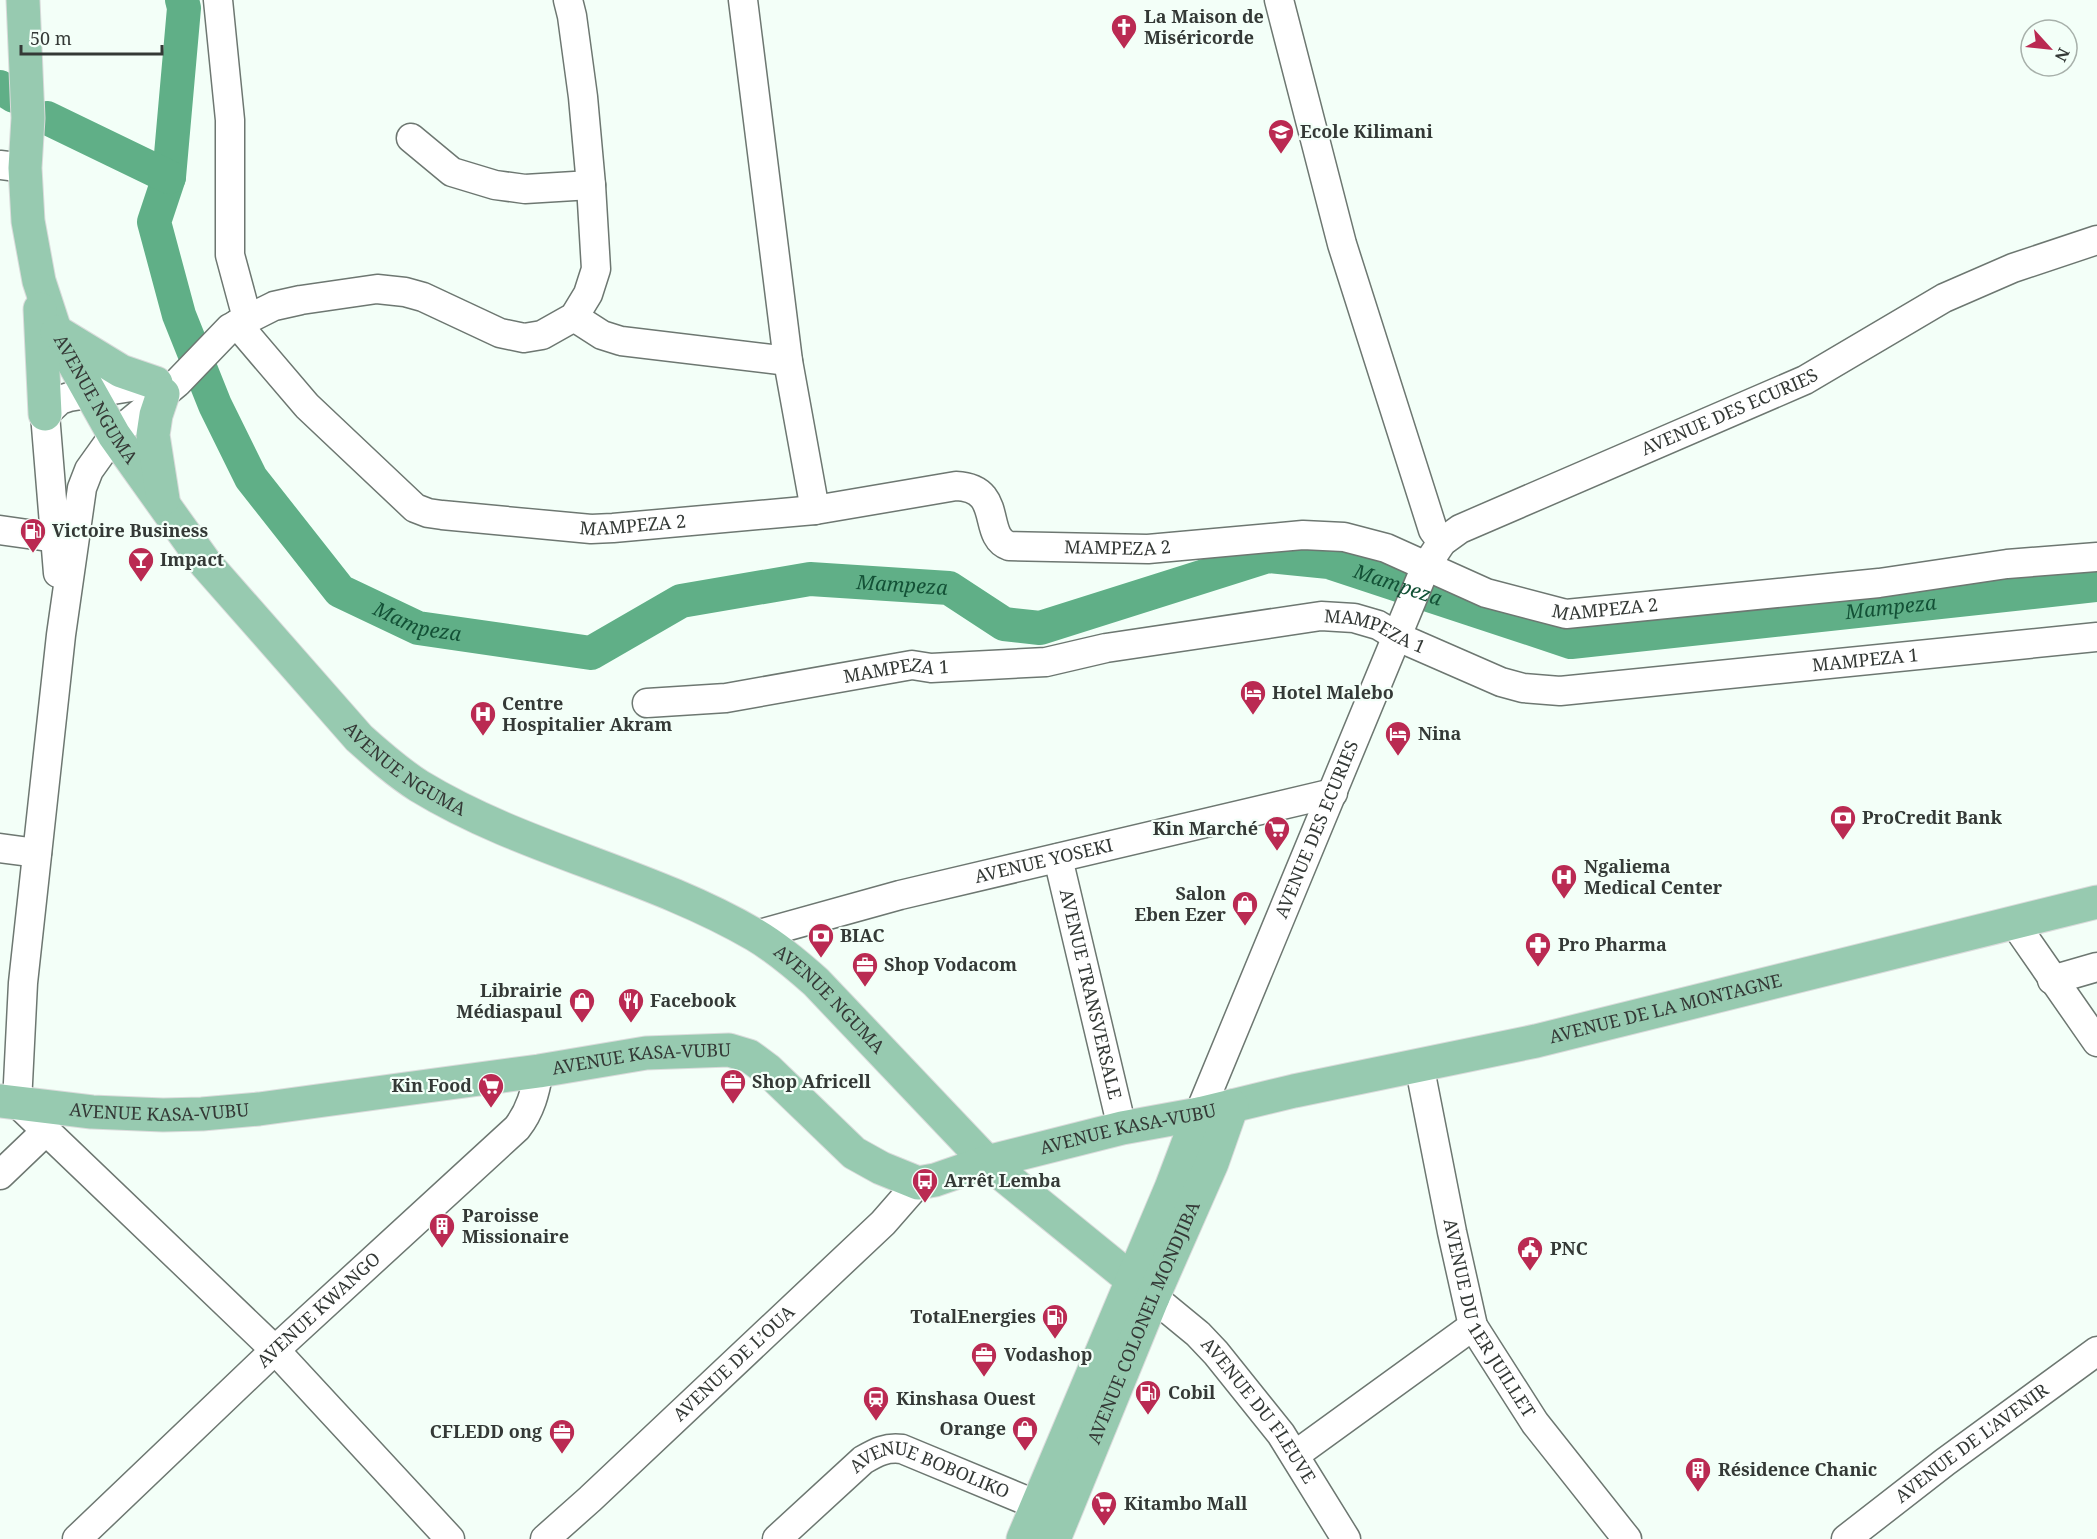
<svg xmlns="http://www.w3.org/2000/svg" width="2097" height="1539" font-family="'Noto Serif',serif">
<rect width="100%" height="100%" fill="#f3fff8"/>
<g fill="none" stroke-linecap="round" stroke-linejoin="round">
<g stroke="#60af87" stroke-width="34">
<path id="s1" d="M182,0L184,8L169,177L154,222L179,315L215,405L251,478L340,591L418,628L591,653L681,601L810,579L949,588L1004,624L1040,628L1268,556L1329,562L1571,642L2097,585"/>
<polyline points="0,87 14,96"/>
<polyline points="47,118 169,177"/>
</g>
<g stroke="#6d7771" stroke-width="31">
<g id="minor">
<polyline points="218,0 230,120 230,255 247,318"/>
<polyline points="743,0 788,361 815,510"/>
<polyline points="1279,0 1342,244 1433,530 1442,542"/>
<polyline points="411,138 452,172 495,185 525,189 591,185"/>
<polyline points="0,165 25,168"/>
<polyline points="574,317 602,335 621,341 788,361"/>
<path id="s2" d="M237,324L307,406L415,508L428,513L442,515L591,529L613,528L815,510L956,486C1005,488 981,536 1009,546L1148,549L1303,535L1344,537L1386,548L1486,593L1566,614L1879,583L2007,564L2097,557"/>
<polyline points="0,530 56,538"/>
<polyline points="58,573 45,414 60,400 69,397 156,383"/>
<path id="s3" d="M647,703L726,698L912,665L931,668L1046,662L1106,648L1321,616L1354,618L1378,625L1398,637L1501,682L1523,688L1560,691L2097,637"/>
<polyline points="0,848 37,853"/>
<path id="s4" d="M1058,858L1122,1128"/>
<polyline points="2015,924 2097,1042"/>
<path id="s5" d="M756,935L900,895L1333,793"/>
<polyline points="2052,980 2097,967"/>
<path id="s6" d="M1419,1064L1452,1232L1473,1326L1535,1423L1627,1539"/>
<path id="s7" d="M1199,1114L1426,566L1442,542L1460,529L1805,380L1944,298L2013,268L2097,240"/>
<polyline points="0,1175 46,1131"/>
<path id="s8" d="M1153,1297L1198,1334L1216,1353L1281,1434L1346,1539"/>
<polyline points="1295,1455 1473,1326"/>
<path id="s9" d="M77,1539L275,1350L517,1128C531,1110 535,1092 539,1071"/>
<polyline points="450,1539 275,1350 17,1103 23,983 61,635 82,488 89,470 114,435 177,383 230,328 274,306 301,300 377,289 405,292 423,297 500,333 524,338 542,335 574,317 588,294 596,269 591,185 583,97 572,16 568,0"/>
<path id="s10" d="M545,1539L590,1499L883,1223L918,1183"/>
<path id="s11" d="M777,1539L863,1460C877,1452 886,1447 902,1449L1037,1505"/>
<path id="s12" d="M1846,1539L1945,1462L2097,1351"/>
</g>
</g>
<g stroke="#dadbdb" stroke-width="35">
<g id="major">
<path id="s13" d="M23,0L28,118L25,168L28,221L39,281L55,330L114,435L206,564L359,738C378,755 397,772 419,786C524,850 649,873 755,935C777,948 797,965 816,982L987,1162L1153,1297"/>
<polyline points="40,309 45,414"/>
<polyline points="57,332 121,371 156,383"/>
<polyline points="163,394 156,415 153,435 163,499"/>
<path id="s14" d="M0,1101L92,1112L163,1115L202,1114L259,1109L420,1087L539,1071L646,1053L729,1050L749,1056L768,1070L854,1153L881,1168L918,1183L935,1180L987,1162L1122,1128L1199,1114L1294,1091L1536,1041L2097,902"/>
<polyline points="1023,1539 1171,1188 1199,1114"/>
<path id="s15" d="M1054,1539L1153,1297L1212,1163L1232,1106"/>
</g>
</g>
<use href="#minor" stroke="#fff" stroke-width="28"/>
<use href="#major" stroke="#97cab0" stroke-width="33"/>
</g>
<defs>
<g id="church-pin" transform="scale(1.35)"><path d="M0 17L-7.5 6A9.5 9.5 0 1 1 7.5 6Z" fill="#ba2a52" stroke="#f3fff8"/><path d="M-1.2-6h2.4v3.5h3.3v2.4h-3.3V6h-2.4V-.1h-3.3v-2.4h3.3Z" fill="#fff"/></g>
<g id="school-pin" transform="scale(1.35)"><path d="M0 17L-7.5 6A9.5 9.5 0 1 1 7.5 6Z" fill="#ba2a52" stroke="#f3fff8"/><path d="M0-5L7-2L0 1L-7-2ZM-4 1L0 2.5L4 1V4Q0 6-4 4Z" fill="#fff"/></g>
<g id="fuel-pin" transform="scale(1.35)"><path d="M0 17L-7.5 6A9.5 9.5 0 1 1 7.5 6Z" fill="#ba2a52" stroke="#f3fff8"/><path d="M-5.5-6h7V0h2V4h1.3V-2.5L3-4.5l.8-.8L6-3V5H2.5V1h-1V6h-7ZM-4.2-4.7v3.2H.2V-4.7Z" fill="#fff"/></g>
<g id="bar-pin" transform="scale(1.35)"><path d="M0 17L-7.5 6A9.5 9.5 0 1 1 7.5 6Z" fill="#ba2a52" stroke="#f3fff8"/><path d="M-6-5H6L.8 .8V4.5H3.5V6h-7V4.5H-.8V.8Z" fill="#fff"/></g>
<g id="hotel-pin" transform="scale(1.35)"><path d="M0 17L-7.5 6A9.5 9.5 0 1 1 7.5 6Z" fill="#ba2a52" stroke="#f3fff8"/><path d="M-6-4.5h1.5V1H6V5H4.5V3h-9V5H-6ZM-4 0a1.8 1.8 0 1 1 3.6 0ZM.5 0V-2.5h3Q6-2.5 6 0Z" fill="#fff"/></g>
<g id="hospital-pin" transform="scale(1.35)"><path d="M0 17L-7.5 6A9.5 9.5 0 1 1 7.5 6Z" fill="#ba2a52" stroke="#f3fff8"/><path d="M-5-5h3v3.5h4V-5h3V5h-3V1.5h-4V5h-3Z" fill="#fff"/></g>
<g id="bank-pin" transform="scale(1.35)"><path d="M0 17L-7.5 6A9.5 9.5 0 1 1 7.5 6Z" fill="#ba2a52" stroke="#f3fff8"/><path d="M-6-4H6V4H-6ZM0-2.3a2.3 2.3 0 1 0 0 4.6a2.3 2.3 0 1 0 0-4.6Z" fill="#fff"/></g>
<g id="supermarket-pin" transform="scale(1.35)"><path d="M0 17L-7.5 6A9.5 9.5 0 1 1 7.5 6Z" fill="#ba2a52" stroke="#f3fff8"/><path d="M-6-5.5h2.5l.6 2H6L4.5 2H-2.5L-4.4-4H-6ZM-1.5 3.2a1.3 1.3 0 1 0 .1 0ZM3 3.2a1.3 1.3 0 1 0 .1 0Z" fill="#fff"/></g>
<g id="shop-pin" transform="scale(1.35)"><path d="M0 17L-7.5 6A9.5 9.5 0 1 1 7.5 6Z" fill="#ba2a52" stroke="#f3fff8"/><path d="M-5-2.5h2.3a2.7 3.5 0 0 1 5.4 0H5L5.5 6h-11ZM-1.5-2.5h3a1.5 2.3 0 0 0-3 0Z" fill="#fff"/></g>
<g id="pharmacy-pin" transform="scale(1.35)"><path d="M0 17L-7.5 6A9.5 9.5 0 1 1 7.5 6Z" fill="#ba2a52" stroke="#f3fff8"/><path d="M-2-6h4v4h4v4h-4v4h-4v-4h-4v-4h4Z" fill="#fff"/></g>
<g id="office-pin" transform="scale(1.35)"><path d="M0 17L-7.5 6A9.5 9.5 0 1 1 7.5 6Z" fill="#ba2a52" stroke="#f3fff8"/><path d="M-6-3h4V-5.5h4V-3h4V5H-6ZM-1-4.5V-3h2v-1.5ZM-6 0V1H6V0Z" fill="#fff"/></g>
<g id="restaurant-pin" transform="scale(1.35)"><path d="M0 17L-7.5 6A9.5 9.5 0 1 1 7.5 6Z" fill="#ba2a52" stroke="#f3fff8"/><path d="M-5-6h1v4h1v-4h1v4h1v-4h1v5L-1.5 .5V6h-2V.5L-5-1ZM5-6V6H3V1.5H1.5Q1.5-4 5-6Z" fill="#fff"/></g>
<g id="bus-pin" transform="scale(1.35)"><path d="M0 17L-7.5 6A9.5 9.5 0 1 1 7.5 6Z" fill="#ba2a52" stroke="#f3fff8"/><path d="M-5-6H5V4H4V6H2V4H-2V6H-4V4H-5ZM-3.5-4V0h7V-4ZM-3.5 1.2v1.5H-2V1.2ZM2 1.2v1.5H3.5V1.2Z" fill="#fff"/></g>
<g id="building-pin" transform="scale(1.35)"><path d="M0 17L-7.5 6A9.5 9.5 0 1 1 7.5 6Z" fill="#ba2a52" stroke="#f3fff8"/><path d="M-4-6H4V6H1V3H-1V6H-4ZM-2.5-4.3h1.7v1.8h-1.7ZM.8-4.3h1.7v1.8H.8ZM-2.5-1h1.7V.8h-1.7ZM.8-1h1.7V.8H.8Z" fill="#fff"/></g>
<g id="civic-pin" transform="scale(1.35)"><path d="M0 17L-7.5 6A9.5 9.5 0 1 1 7.5 6Z" fill="#ba2a52" stroke="#f3fff8"/><path d="M-.6-6.5H3V-4.5H.6V-3L4-1V1h2V6H-6V1h2V-1L-.6-3ZM-1.2 2.5V6h2.4V2.5Z" fill="#fff"/></g>
<g id="station-pin" transform="scale(1.35)"><path d="M0 17L-7.5 6A9.5 9.5 0 1 1 7.5 6Z" fill="#ba2a52" stroke="#f3fff8"/><path d="M-3-6H3Q5-6 5-4V2Q5 4 3 4L4.5 6H3L1.5 4h-3L-3 6H-4.5L-3 4Q-5 4-5 2V-4Q-5-6-3-6ZM-3.5-4v3h7v-3ZM-3.5 1v1.5H-2V1ZM2 1v1.5H3.5V1Z" fill="#fff"/></g>
</defs>
<g fill-rule="evenodd">
<use href="#church-pin" x="1124" y="27"/>
<use href="#school-pin" x="1281" y="132"/>
<use href="#fuel-pin" x="33" y="531"/>
<use href="#bar-pin" x="141" y="560"/>
<use href="#hotel-pin" x="1253" y="693"/>
<use href="#hospital-pin" x="483" y="714"/>
<use href="#hotel-pin" x="1398" y="734"/>
<use href="#bank-pin" x="1843" y="818"/>
<use href="#supermarket-pin" x="1277" y="829"/>
<use href="#hospital-pin" x="1564" y="877"/>
<use href="#shop-pin" x="1245" y="904"/>
<use href="#bank-pin" x="821" y="936"/>
<use href="#pharmacy-pin" x="1538" y="945"/>
<use href="#office-pin" x="865" y="965"/>
<use href="#shop-pin" x="582" y="1001"/>
<use href="#restaurant-pin" x="631" y="1001"/>
<use href="#office-pin" x="733" y="1082"/>
<use href="#supermarket-pin" x="491" y="1086"/>
<use href="#bus-pin" x="925" y="1181"/>
<use href="#building-pin" x="442" y="1226"/>
<use href="#civic-pin" x="1530" y="1249"/>
<use href="#fuel-pin" x="1055" y="1317"/>
<use href="#office-pin" x="984" y="1355"/>
<use href="#fuel-pin" x="1148" y="1393"/>
<use href="#station-pin" x="876" y="1399"/>
<use href="#shop-pin" x="1025" y="1429"/>
<use href="#office-pin" x="562" y="1432"/>
<use href="#building-pin" x="1698" y="1470"/>
<use href="#supermarket-pin" x="1104" y="1504"/>
</g>
<g text-anchor="middle" stroke-width="4.5" stroke-linejoin="round" paint-order="stroke">
<g font-size="18" font-weight="bold" fill="#343936" stroke="#f3fff8" text-anchor="start">
<text x="1144" y="23">La Maison de<tspan x="1144" dy="21">Miséricorde</tspan></text>
<text x="1300" y="138">Ecole Kilimani</text>
<text x="52" y="537">Victoire Business</text>
<text x="160" y="566">Impact</text>
<text x="1272" y="699">Hotel Malebo</text>
<text x="502" y="710">Centre<tspan x="502" dy="21">Hospitalier Akram</tspan></text>
<text x="1418" y="740">Nina</text>
<text x="1862" y="824">ProCredit Bank</text>
<text x="1258" y="835" text-anchor="end">Kin Marché</text>
<text x="1584" y="873">Ngaliema<tspan x="1584" dy="21">Medical Center</tspan></text>
<text x="1226" y="900" text-anchor="end">Salon<tspan x="1226" dy="21">Eben Ezer</tspan></text>
<text x="840" y="942">BIAC</text>
<text x="1558" y="951">Pro Pharma</text>
<text x="884" y="971">Shop Vodacom</text>
<text x="562" y="997" text-anchor="end">Librairie<tspan x="562" dy="21">Médiaspaul</tspan></text>
<text x="650" y="1007">Facebook</text>
<text x="752" y="1088">Shop Africell</text>
<text x="472" y="1092" text-anchor="end">Kin Food</text>
<text x="944" y="1187">Arrêt Lemba</text>
<text x="462" y="1222">Paroisse<tspan x="462" dy="21">Missionaire</tspan></text>
<text x="1550" y="1255">PNC</text>
<text x="1036" y="1323" text-anchor="end">TotalEnergies</text>
<text x="1004" y="1361">Vodashop</text>
<text x="1168" y="1399">Cobil</text>
<text x="896" y="1405">Kinshasa Ouest</text>
<text x="1006" y="1435" text-anchor="end">Orange</text>
<text x="542" y="1438" text-anchor="end">CFLEDD ong</text>
<text x="1718" y="1476">Résidence Chanic</text>
<text x="1124" y="1510">Kitambo Mall</text>
</g>
<g font-size="18" fill="#343936" stroke="#f3fff8">
<text dy="6" stroke="none"><textPath href="#s13" startOffset="414">AVENUE NGUMA</textPath></text>
<text dy="6" stroke="none"><textPath href="#s7" startOffset="938">AVENUE DES ECURIES</textPath></text>
<text dy="6" stroke="none"><textPath href="#s2" startOffset="476">MAMPEZA 2</textPath></text>
<text dy="6" stroke="none"><textPath href="#s2" startOffset="998">MAMPEZA 2</textPath></text>
<text dy="6" stroke="none"><textPath href="#s2" startOffset="1500">MAMPEZA 2</textPath></text>
<text dy="6" stroke="none"><textPath href="#s3" startOffset="738">MAMPEZA 1</textPath></text>
<text dy="6" stroke="none"><textPath href="#s3" startOffset="1242">MAMPEZA 1</textPath></text>
<text dy="6" stroke="none"><textPath href="#s3" startOffset="252">MAMPEZA 1</textPath></text>
<text dy="6" stroke="none"><textPath href="#s13" startOffset="900">AVENUE NGUMA</textPath></text>
<text dy="6" stroke="none"><textPath href="#s7" startOffset="308">AVENUE DES ECURIES</textPath></text>
<text dy="6" stroke="none"><textPath href="#s5" startOffset="297">AVENUE YOSEKI</textPath></text>
<text dy="6" stroke="none"><textPath href="#s4" startOffset="140">AVENUE TRANSVERSALE</textPath></text>
<text dy="6" stroke="none"><textPath href="#s13" startOffset="1388">AVENUE NGUMA</textPath></text>
<text dy="6" stroke="none"><textPath href="#s14" startOffset="1737">AVENUE DE LA MONTAGNE</textPath></text>
<text dy="6" stroke="none"><textPath href="#s14" startOffset="646">AVENUE KASA-VUBU</textPath></text>
<text dy="6" stroke="none"><textPath href="#s14" startOffset="160">AVENUE KASA-VUBU</textPath></text>
<text dy="6" stroke="none"><textPath href="#s14" startOffset="1186">AVENUE KASA-VUBU</textPath></text>
<text dy="6" stroke="none"><textPath href="#s9" startOffset="333">AVENUE KWANGO</textPath></text>
<text dy="6" stroke="none"><textPath href="#s6" startOffset="266">AVENUE DU 1ER JUILLET</textPath></text>
<text dy="6" stroke="none"><textPath href="#s15" startOffset="234">AVENUE COLONEL MONDJIBA</textPath></text>
<text dy="6" stroke="none"><textPath href="#s10" startOffset="258">AVENUE DE L’OUA</textPath></text>
<text dy="6" stroke="none"><textPath href="#s8" startOffset="156">AVENUE DU FLEUVE</textPath></text>
<text dy="6" stroke="none"><textPath href="#s12" startOffset="158">AVENUE DE L'AVENIR</textPath></text>
<text dy="6" stroke="none"><textPath href="#s11" startOffset="188">AVENUE BOBOLIKO</textPath></text>
</g>
<g font-size="20" font-style="italic" fill="#135136" stroke="#f3fff8">
<text dy="7" stroke="none"><textPath href="#s1" startOffset="1754">Mampeza</textPath></text>
<text dy="7" stroke="none"><textPath href="#s1" startOffset="1232">Mampeza</textPath></text>
<text dy="7" stroke="none"><textPath href="#s1" startOffset="2258">Mampeza</textPath></text>
<text dy="7" stroke="none"><textPath href="#s1" startOffset="728">Mampeza</textPath></text>
</g>
</g>
<g transform="translate(2049 48) rotate(117)"><circle r="28" fill="#f3fff8" stroke="#a7b0aa" stroke-width="1.5"/>
<path d="M0-4.5L10 22L0 15L-10 22Z" fill="#ba2a52"/>
<text y="-9" font-size="16" font-weight="bold" text-anchor="middle" fill="#343936">N</text>
</g>
<path d="M21 45v9h141v-9" fill="none" stroke="#343936" stroke-width="3"/>
<text x="30" y="45" font-size="18" fill="#343936" stroke="#f3fff8" stroke-width="4.5" paint-order="stroke">50 m</text>
</svg>
